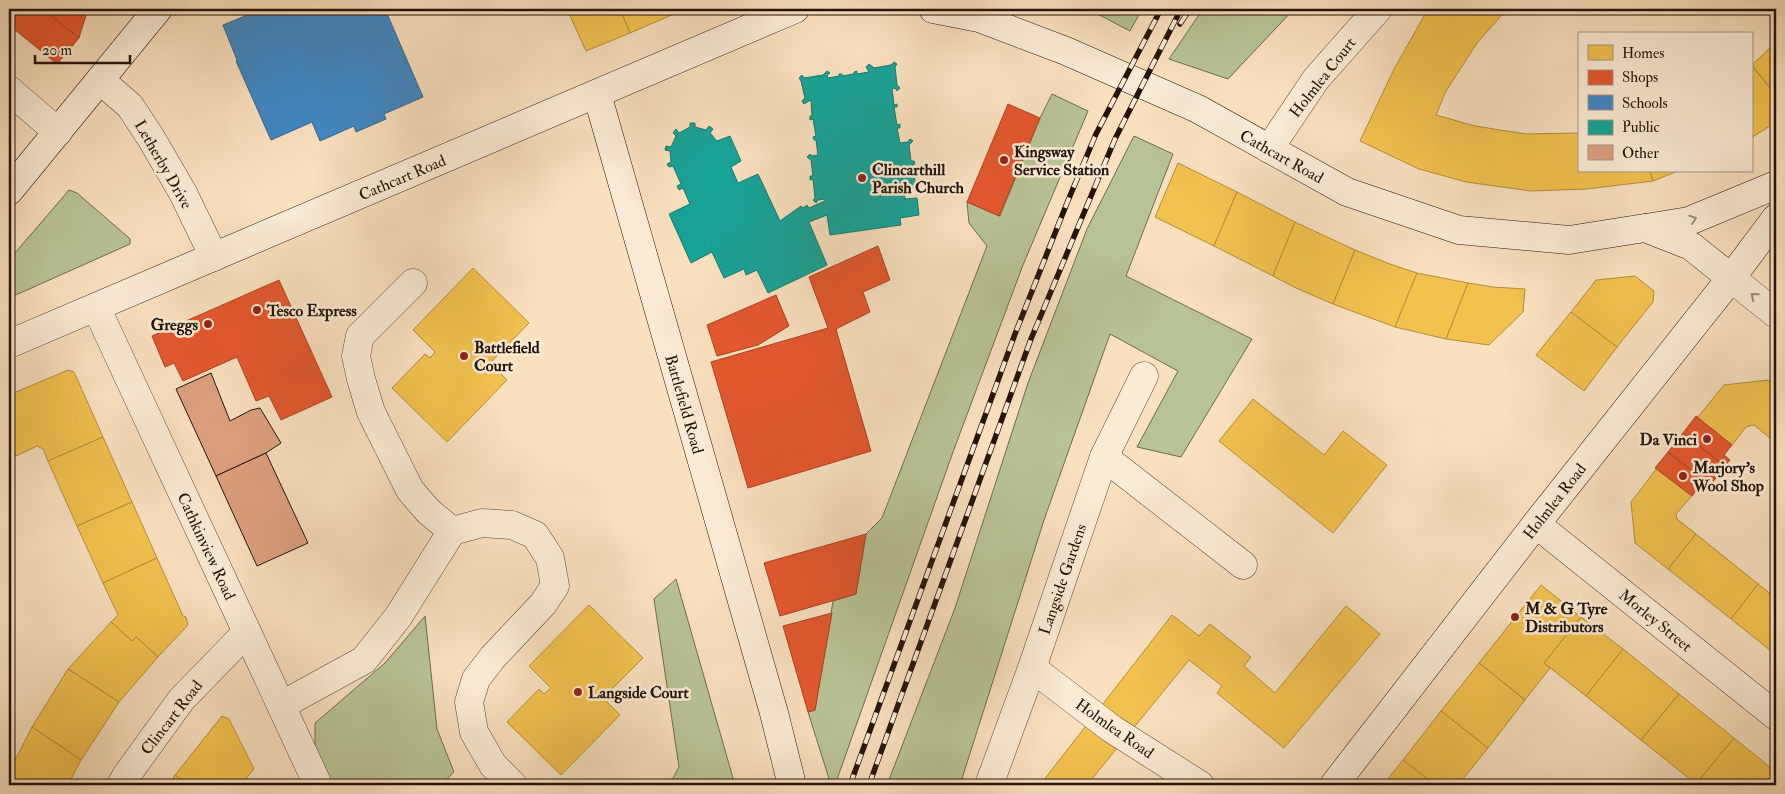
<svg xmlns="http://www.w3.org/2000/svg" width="1785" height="794" font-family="'IM FELL Double Pica',serif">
<rect width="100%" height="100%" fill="#f9e0bf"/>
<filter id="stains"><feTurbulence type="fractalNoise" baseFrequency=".004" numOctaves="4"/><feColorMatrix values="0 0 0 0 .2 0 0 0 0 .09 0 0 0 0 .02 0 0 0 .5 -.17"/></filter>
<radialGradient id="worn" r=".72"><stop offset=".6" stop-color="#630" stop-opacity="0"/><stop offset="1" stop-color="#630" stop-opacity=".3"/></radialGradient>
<g fill="#b8c396" stroke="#6e6b50">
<polygon points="1088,9 1142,9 1130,31"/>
<polygon points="1203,9 1294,9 1228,79 1169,59"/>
<polygon points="1052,94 1088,111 1023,265 953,452 835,785 831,785 808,712 815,710 833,601 856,594 866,534 882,518 987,246 969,223 967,202 1000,216 1040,118"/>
<polygon points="1134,136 1173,154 1126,276 1252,339 1181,457 1137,447 1178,371 1110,334 1044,520 960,785 887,785 955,608 1028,383 1087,229"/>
<polygon points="69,190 77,193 128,237 130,239 130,244 9,298 9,260"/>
<polygon points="676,579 735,785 669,785 679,767 654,599"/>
<polygon points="425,616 437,729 454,772 445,781 448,785 332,785 315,754 315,723 385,663"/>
</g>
<g fill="#f2c14e" stroke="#b48d3a">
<polygon points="567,9 620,9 630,33 586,51"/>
<polygon points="620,9 672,9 674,14 630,33"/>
<polygon points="672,9 686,9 674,14"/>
<polygon points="1428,9 1507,9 1477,43 1446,91 1436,115 1475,126 1526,134 1579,133 1579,171 1650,171 1653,181 1587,189 1531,191 1466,182 1419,169 1360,141 1394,69"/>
<polygon points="1776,42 1776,95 1752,65"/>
<polygon points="1751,65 1776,95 1776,122 1751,138"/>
<polygon points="1178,163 1237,192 1214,246 1155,217"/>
<polygon points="1650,171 1678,171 1653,181"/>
<polygon points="1237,192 1295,222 1273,276 1214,246"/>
<polygon points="1295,222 1355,250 1333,304 1296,288 1273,276"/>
<polygon points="1355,250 1390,264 1417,273 1395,327 1333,304"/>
<polygon points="473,268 529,323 490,363 507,380 447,442 392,388 425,354 430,358 435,352 413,330"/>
<polygon points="1417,273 1468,283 1446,339 1395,327"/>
<polygon points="1635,276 1654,291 1653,302 1617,347 1571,312 1596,280"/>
<polygon points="1468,283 1493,287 1525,289 1523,312 1489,345 1446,339"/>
<polygon points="1571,312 1617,347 1584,391 1536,355"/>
<polygon points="68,370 74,372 103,437 48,461 43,449 37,446 16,456 9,439 9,395"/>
<polygon points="1768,380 1776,387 1776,432 1771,439 1754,425 1746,427 1732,445 1697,418 1724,385"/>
<polygon points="1253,399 1324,455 1343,431 1387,465 1333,533 1219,441"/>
<polygon points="103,437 132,502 77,526 48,461"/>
<polygon points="9,439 16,456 9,459"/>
<polygon points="1657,468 1692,496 1676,514 1677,519 1696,534 1668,569 1635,543 1631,502"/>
<polygon points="132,502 157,558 103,583 77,526"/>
<polygon points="1696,534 1758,584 1731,619 1668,569"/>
<polygon points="157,558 183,616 186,617 188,625 158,657 136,637 132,641 111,622 118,615 103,583"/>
<polygon points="1758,584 1776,598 1776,655 1731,619"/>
<polygon points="1541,585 1581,617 1544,663 1550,668 1525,700 1479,663"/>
<polygon points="589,605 643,658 603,698 620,715 561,775 507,722 539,689 544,694 551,688 529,666"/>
<polygon points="1346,606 1380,634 1284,748 1217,693 1222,686 1189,660 1087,785 1040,785 1172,615 1199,636 1210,624 1251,657 1244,666 1275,693"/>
<polygon points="1581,617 1623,649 1586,696 1544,663"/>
<polygon points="111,622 132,641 136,637 158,657 119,702 68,669"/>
<polygon points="1623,649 1679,694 1641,740 1586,696"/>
<polygon points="1479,663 1525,700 1488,748 1441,711"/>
<polygon points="68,669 119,702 81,760 32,727"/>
<polygon points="1679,694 1734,738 1696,784 1641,740"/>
<polygon points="1441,711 1488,748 1458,785 1435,785 1403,760"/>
<polygon points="222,716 229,719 254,769 241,785 189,785 175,775"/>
<polygon points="32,727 81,760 68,785 9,785 9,772"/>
<polygon points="1734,738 1776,772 1776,780 1770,785 1696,784"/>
<polygon points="1403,760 1435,785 1383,785"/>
<polygon points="175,775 189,785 169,785"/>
</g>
<g fill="#e4572e" stroke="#ab4323">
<polygon points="11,9 43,9 79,38 57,64 9,25 9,11"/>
<polygon points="43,9 88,9 79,38"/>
<polygon points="1008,104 1040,118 999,216 967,202"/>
<polygon points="878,246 890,280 863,292 870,312 836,329 871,451 748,488 711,362 828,328 809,277"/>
<polygon points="279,280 332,397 281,420 269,396 256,401 237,357 183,381 174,363 165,367 152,336"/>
<polygon points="776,295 789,326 758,345 717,356 707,325"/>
<polygon points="1696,416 1732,445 1724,455 1730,460 1725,466 1683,433"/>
<polygon points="1683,433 1725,466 1722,470 1716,465 1710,473 1716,478 1710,485 1668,452"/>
<polygon points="1668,452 1710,485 1707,489 1701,484 1692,496 1655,468"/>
<polygon points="866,534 856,594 780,616 764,563"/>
<polygon points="832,613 815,710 808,712 783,626"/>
</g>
<polygon fill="#3f88c5" stroke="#37658d" points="262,9 385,9 423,97 384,114 386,119 356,132 354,126 320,141 312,122 271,140 236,61 237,60 223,25"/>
<polygon fill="#17a398" stroke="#1b786d" points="894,62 897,64 895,67 897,85 900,88 897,91 895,88 892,89 894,105 897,104 897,107 894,107 897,125 900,124 900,128 897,128 900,143 908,142 910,139 913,141 909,145 911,161 914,161 915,164 912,165 915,181 919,185 916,188 914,186 904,188 905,199 917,198 919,215 900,218 901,225 830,235 827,215 809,222 827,265 768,293 757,270 746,275 744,269 724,278 712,252 691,263 669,214 690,204 683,188 679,190 677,186 681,184 673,166 669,167 667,164 671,162 670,151 665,150 666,146 671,147 676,136 673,133 676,129 679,133 690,127 690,123 695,123 695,127 706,130 709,126 713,129 710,133 717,141 730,136 741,161 731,167 738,183 758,174 780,221 801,206 803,208 807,205 809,208 825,201 825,199 818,200 816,203 813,200 815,198 813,179 810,180 810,176 813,176 811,160 807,157 810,154 812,156 818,155 816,140 814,140 813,137 816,136 813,119 810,120 810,116 812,116 811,100 804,104 802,101 805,98 801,81 799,78 802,75 804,78 823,75 827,71 830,73 827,75 828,78 839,76 839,74 842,74 842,76 854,74 854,72 857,71 857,74 869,72 866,67 869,64 874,68 891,65"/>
<g fill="#dea07f" stroke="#25130a">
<polygon points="211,373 230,421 251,410 260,408 281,443 266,453 216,476 176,389"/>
<polygon points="266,453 308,543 257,566 216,476"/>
</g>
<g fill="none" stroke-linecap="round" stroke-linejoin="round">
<g stroke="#5a4637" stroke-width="29">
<g id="street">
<polyline points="100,80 130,106 151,138 183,193 214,257"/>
<polyline points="9,90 58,132"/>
<polyline points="1269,149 1316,79 1378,9"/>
<polyline points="1731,278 1776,314"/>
<polyline points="413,283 360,336 356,356 361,379 371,412 410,490 428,511 452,531 482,523 512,525 535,535 550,558 555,586 543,604 493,657 476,679 469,702 474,732 493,765 513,785"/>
<polyline points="96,307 318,785"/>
<polyline points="1104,457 1243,565"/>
<polyline points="1032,668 1112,729 1200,785"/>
<polyline points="282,705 364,660 398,617 452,531"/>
<polyline points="121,785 126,776 181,700 247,632"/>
<polyline points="989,785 1032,668 1104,457 1144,376"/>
</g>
</g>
<g stroke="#25130a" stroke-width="29">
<g id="secondary">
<polyline points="933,9 979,18 1066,51 1198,109 1347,192 1459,230 1569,240 1645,228 1691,246 1731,278"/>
<polyline points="597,94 774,713 792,785"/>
<polyline points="9,191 158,9"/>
<polyline points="1646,228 1689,221 1776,185"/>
<polyline points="9,344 795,9"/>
<polyline points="1536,524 1776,716"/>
<polyline points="1334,785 1536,524 1731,278 1776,218"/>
</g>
</g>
<use href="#street" stroke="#fbebd5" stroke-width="28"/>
<use href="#secondary" stroke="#fbebd5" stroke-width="28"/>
<g stroke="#25130a" stroke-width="5.5">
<g id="rail">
<polyline points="1180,24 1190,9"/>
<polyline points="850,785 1015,334 1067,203 1096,134 1161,9"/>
<polyline points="869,785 1031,339 1115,139 1181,9"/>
</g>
</g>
<use href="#rail" stroke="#fbebd5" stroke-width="4" stroke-dasharray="11" stroke-linecap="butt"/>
</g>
<defs><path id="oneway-chevron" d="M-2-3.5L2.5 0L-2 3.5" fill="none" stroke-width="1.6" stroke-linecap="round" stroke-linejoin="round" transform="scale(1.25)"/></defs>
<g stroke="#9b8a7a">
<use href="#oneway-chevron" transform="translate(1693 219) rotate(-19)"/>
<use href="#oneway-chevron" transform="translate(1754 296) rotate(-141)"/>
</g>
<g fill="#8f2418" stroke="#fbebd5" stroke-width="2">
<circle cx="1004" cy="160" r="5"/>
<circle cx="862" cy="178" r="5"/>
<circle cx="257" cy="310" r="5"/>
<circle cx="208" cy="324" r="5"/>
<circle cx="464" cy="356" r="5"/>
<circle cx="1707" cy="439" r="5"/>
<circle cx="1683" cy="476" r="5"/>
<circle cx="1515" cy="617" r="5"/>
<circle cx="578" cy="692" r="5"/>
</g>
<g text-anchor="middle" stroke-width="5" stroke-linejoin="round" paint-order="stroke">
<g font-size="16" fill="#25130a" stroke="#fbebd5">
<text transform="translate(1322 77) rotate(-52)" y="6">Holmlea Court</text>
<text transform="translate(1282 156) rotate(29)" y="6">Cathcart Road</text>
<text transform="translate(164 164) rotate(60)" y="6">Letherby Drive</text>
<text transform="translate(402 177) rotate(-23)" y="6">Cathcart Road</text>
<text transform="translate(685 404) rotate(74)" y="6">Battlefield Road</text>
<text transform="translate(1554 501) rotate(-52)" y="6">Holmlea Road</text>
<text transform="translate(207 546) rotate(65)" y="6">Cathkinview Road</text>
<text transform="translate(1062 579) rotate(-71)" y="6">Langside Gardens</text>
<text transform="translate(1656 620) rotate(39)" y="6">Morley Street</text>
<text transform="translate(171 717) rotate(-52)" y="6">Clincart Road</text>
<text transform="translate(1115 728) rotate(35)" y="6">Holmlea Road</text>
</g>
<g font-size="16" font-weight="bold" fill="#25130a" stroke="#fbebd5" text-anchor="start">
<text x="1014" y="157">Kingsway<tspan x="1014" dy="18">Service Station</tspan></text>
<text x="872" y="175">Clincarthill<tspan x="872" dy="18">Parish Church</tspan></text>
<text x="267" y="316">Tesco Express</text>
<text x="198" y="330" text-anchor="end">Greggs</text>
<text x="474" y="353">Battlefield<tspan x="474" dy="18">Court</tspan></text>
<text x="1697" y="445" text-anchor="end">Da Vinci</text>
<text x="1693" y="473">Marjory’s<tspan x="1693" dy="18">Wool Shop</tspan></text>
<text x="1525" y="614">M &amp; G Tyre<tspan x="1525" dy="18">Distributors</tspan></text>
<text x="588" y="698">Langside Court</text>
</g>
</g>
<rect width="1785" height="794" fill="none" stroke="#f9e0bf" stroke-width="30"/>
<rect x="10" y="10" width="1765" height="774" fill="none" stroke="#25130a" stroke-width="2.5"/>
<rect x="15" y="15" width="1755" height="764" fill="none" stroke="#25130a"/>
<rect x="1578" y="32" width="175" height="140" fill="#fbebd5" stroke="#a59584"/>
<rect x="1588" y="45" width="25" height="15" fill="#f2c14e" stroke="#a59584"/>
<text x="1622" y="58" font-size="15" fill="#25130a">Homes</text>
<rect x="1588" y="70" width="25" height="15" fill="#e4572e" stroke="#a59584"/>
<text x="1622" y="82" font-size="15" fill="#25130a">Shops</text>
<rect x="1588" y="95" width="25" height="15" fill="#3f88c5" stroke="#a59584"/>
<text x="1622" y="108" font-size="15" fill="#25130a">Schools</text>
<rect x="1588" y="120" width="25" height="15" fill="#17a398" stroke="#a59584"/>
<text x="1622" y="132" font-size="15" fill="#25130a">Public</text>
<rect x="1588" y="145" width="25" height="15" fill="#dea07f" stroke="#a59584"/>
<text x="1622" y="158" font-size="15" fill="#25130a">Other</text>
<path d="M35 55v8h95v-8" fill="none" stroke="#25130a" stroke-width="2.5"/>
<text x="42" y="55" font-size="15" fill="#25130a" stroke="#fbebd5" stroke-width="4" paint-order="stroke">20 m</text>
<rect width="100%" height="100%" filter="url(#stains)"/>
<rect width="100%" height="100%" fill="url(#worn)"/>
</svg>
